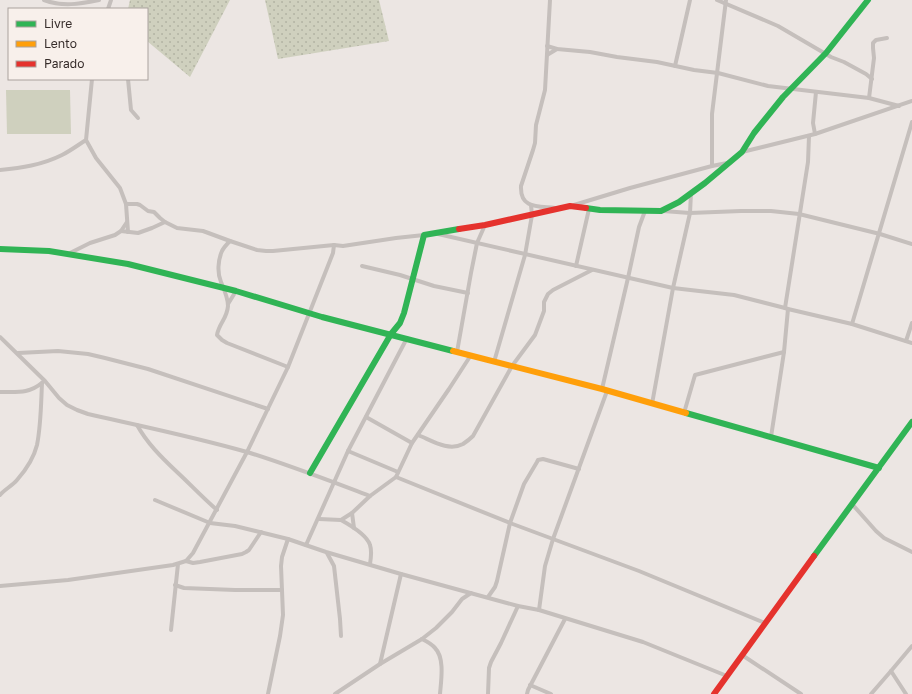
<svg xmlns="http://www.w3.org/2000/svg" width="912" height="694" font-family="'Golos Text',sans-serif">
<defs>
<pattern id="grass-dots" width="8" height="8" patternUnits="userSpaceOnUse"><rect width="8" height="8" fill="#cfd0be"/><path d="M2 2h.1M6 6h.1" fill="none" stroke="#b2b3a3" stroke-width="1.8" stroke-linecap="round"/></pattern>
</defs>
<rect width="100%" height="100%" fill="#ece6e3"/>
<g fill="url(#grass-dots)">
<polygon points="130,0 230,0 190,77 147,41 147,9 128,9"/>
<polygon points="265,0 379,0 389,41 278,59"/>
</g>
<polygon fill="#cfd0be" points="6,90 70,90 71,134 7,134"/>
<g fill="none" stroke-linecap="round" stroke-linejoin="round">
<g stroke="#c5bfbc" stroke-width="4">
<path d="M44,0C63,7 79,4 99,0"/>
<path d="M550,0L545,90L536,125L535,143L533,150L521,186C520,209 538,206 555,208"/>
<polyline points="717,0 778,26 831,57 844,62 866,74 872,79"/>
<polyline points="108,9 111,0"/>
<polyline points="547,46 557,49 590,52 617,57 657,62 694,70 718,73 768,86 869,98 899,106"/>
<polyline points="547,55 557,49"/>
<polyline points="675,66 690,0"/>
<polyline points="128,79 131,110 138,118"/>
<polyline points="869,98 874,58 873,48 873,43 876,40 887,38"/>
<polyline points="815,134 813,123 816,92"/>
<polyline points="86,140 96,158 120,188 126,204 128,232"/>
<polyline points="742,152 815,134 912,101"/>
<polyline points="712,166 712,114 726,0"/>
<path d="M0,170C21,168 42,165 62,155C70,151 78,145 86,140L92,79"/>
<polyline points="126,204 137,204 140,205 148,211 154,212 160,218 165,222 177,228 203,231 230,241 257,250 266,251 273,251 334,245 343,246 396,238 424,235"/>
<polyline points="574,205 630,188 712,166 727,163"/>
<polyline points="663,211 690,213 741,211 771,211 799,214 880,234 912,244"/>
<polyline points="121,231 138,233 152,228 165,222"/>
<polyline points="438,234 673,288 734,295 785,308 788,309 852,324 912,343"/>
<path d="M230,241C227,244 224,247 222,251C218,260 217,273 221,282C224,289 228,298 228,306C227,319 219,323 217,335L222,340L227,343L288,367"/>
<polyline points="68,254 90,243 115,235 121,231 127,222"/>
<polyline points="362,266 400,275 434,286 468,293"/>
<polyline points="576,266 589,209"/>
<polyline points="228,304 236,291"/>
<polyline points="785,308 808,162 809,136"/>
<polyline points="852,324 912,122"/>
<path d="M0,337L45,381L59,398L67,405L77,410L88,414C141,426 195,437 247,452C289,465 330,481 370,496"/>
<polyline points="906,341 912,323"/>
<polyline points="457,352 471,273 477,243 485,225"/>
<polyline points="18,353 58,351 88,354 105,358 148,369 268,409"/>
<polyline points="494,362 525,255 532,215 531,205"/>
<polyline points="602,389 628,278 639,227 645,211"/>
<path d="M0,392C18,392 29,394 43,382"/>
<polyline points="652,404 673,288 690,213 691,193"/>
<polyline points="684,413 695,375 784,352"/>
<polyline points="366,417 412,443"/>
<path d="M137,425C147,443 161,457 177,472C190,484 203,498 217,510"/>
<path d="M418,435C431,440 448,452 463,444C466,442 470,439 473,436L512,366L535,335L544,311V302L548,294L553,290L592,270"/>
<polyline points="771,437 784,352 788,309"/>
<polyline points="348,451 398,472"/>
<polyline points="396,477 510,523 639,571 765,623"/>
<path d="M0,495C5,489 12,486 17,480C25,471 34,457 37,445C41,425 41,404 42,383"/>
<polyline points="155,500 210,523 235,526 288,539 326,552 401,574 518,606 539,610 643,642 727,676"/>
<polyline points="852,504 876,531 884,538 912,552"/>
<polyline points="352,513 354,528"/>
<polyline points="319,519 341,520 352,513 370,496 396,477 412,443 449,389 471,355"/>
<path d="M341,520C350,525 367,535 370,545C372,551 371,558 370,564"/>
<polyline points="306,545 348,451 407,338"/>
<polyline points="327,553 334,566 340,619 341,636"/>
<polyline points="186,561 193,563 200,562 242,554 246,552 249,550 261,532"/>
<polyline points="175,585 184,588 235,590 282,590"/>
<polyline points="0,586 68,580 173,565 186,561 193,553 247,452 288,367 333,253 334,245"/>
<polyline points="488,597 495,587 497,581 510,523 524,484 537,462 538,460 543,459 579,469"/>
<polyline points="539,610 545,566 553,539 607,391"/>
<polyline points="171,630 178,564"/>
<path d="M422,639C426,641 432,644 435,648C445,658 441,681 440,694"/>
<polyline points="742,655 801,694"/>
<polyline points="380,664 401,574"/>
<polyline points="891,671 906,694"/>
<polyline points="530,685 551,694"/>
<polyline points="268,694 280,636 283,615 281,566 282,557 288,539"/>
<polyline points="335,694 380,664 422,639 436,628 452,612 462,599 471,593"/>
<polyline points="488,694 489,668 491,662 501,643 518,606"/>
<polyline points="527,694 528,690 565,619"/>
<polyline points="871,694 891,671 912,646"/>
</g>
<g stroke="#30b455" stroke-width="6">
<polyline points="586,208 600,210 661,211 679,202 705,183 742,152 754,133 783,97 826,53 868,0"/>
<polyline points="0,249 49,251 128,264 236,291 322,317 453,351"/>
<polyline points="686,413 879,468"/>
<polyline points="310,473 391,334 400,323 404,313 424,235 459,229"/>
<polyline points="814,556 912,422"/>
</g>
<polyline stroke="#ff9f0a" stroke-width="6" points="453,351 602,389 686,413"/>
<g stroke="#e5322d" stroke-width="6">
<polyline points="459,229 485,225 570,206 586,208"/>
<polyline points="714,694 814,556"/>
</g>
</g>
<rect x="8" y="8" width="140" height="72" fill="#f8f0eb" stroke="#aaa29e"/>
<rect x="16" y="21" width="20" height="6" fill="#30b455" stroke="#aaa29e"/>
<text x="44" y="28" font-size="12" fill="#362c2a">Livre</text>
<rect x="16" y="41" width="20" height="6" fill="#ff9f0a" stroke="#aaa29e"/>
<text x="44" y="48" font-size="12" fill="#362c2a">Lento</text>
<rect x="16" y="61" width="20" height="6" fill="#e5322d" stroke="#aaa29e"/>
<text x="44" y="68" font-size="12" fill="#362c2a">Parado</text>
</svg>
